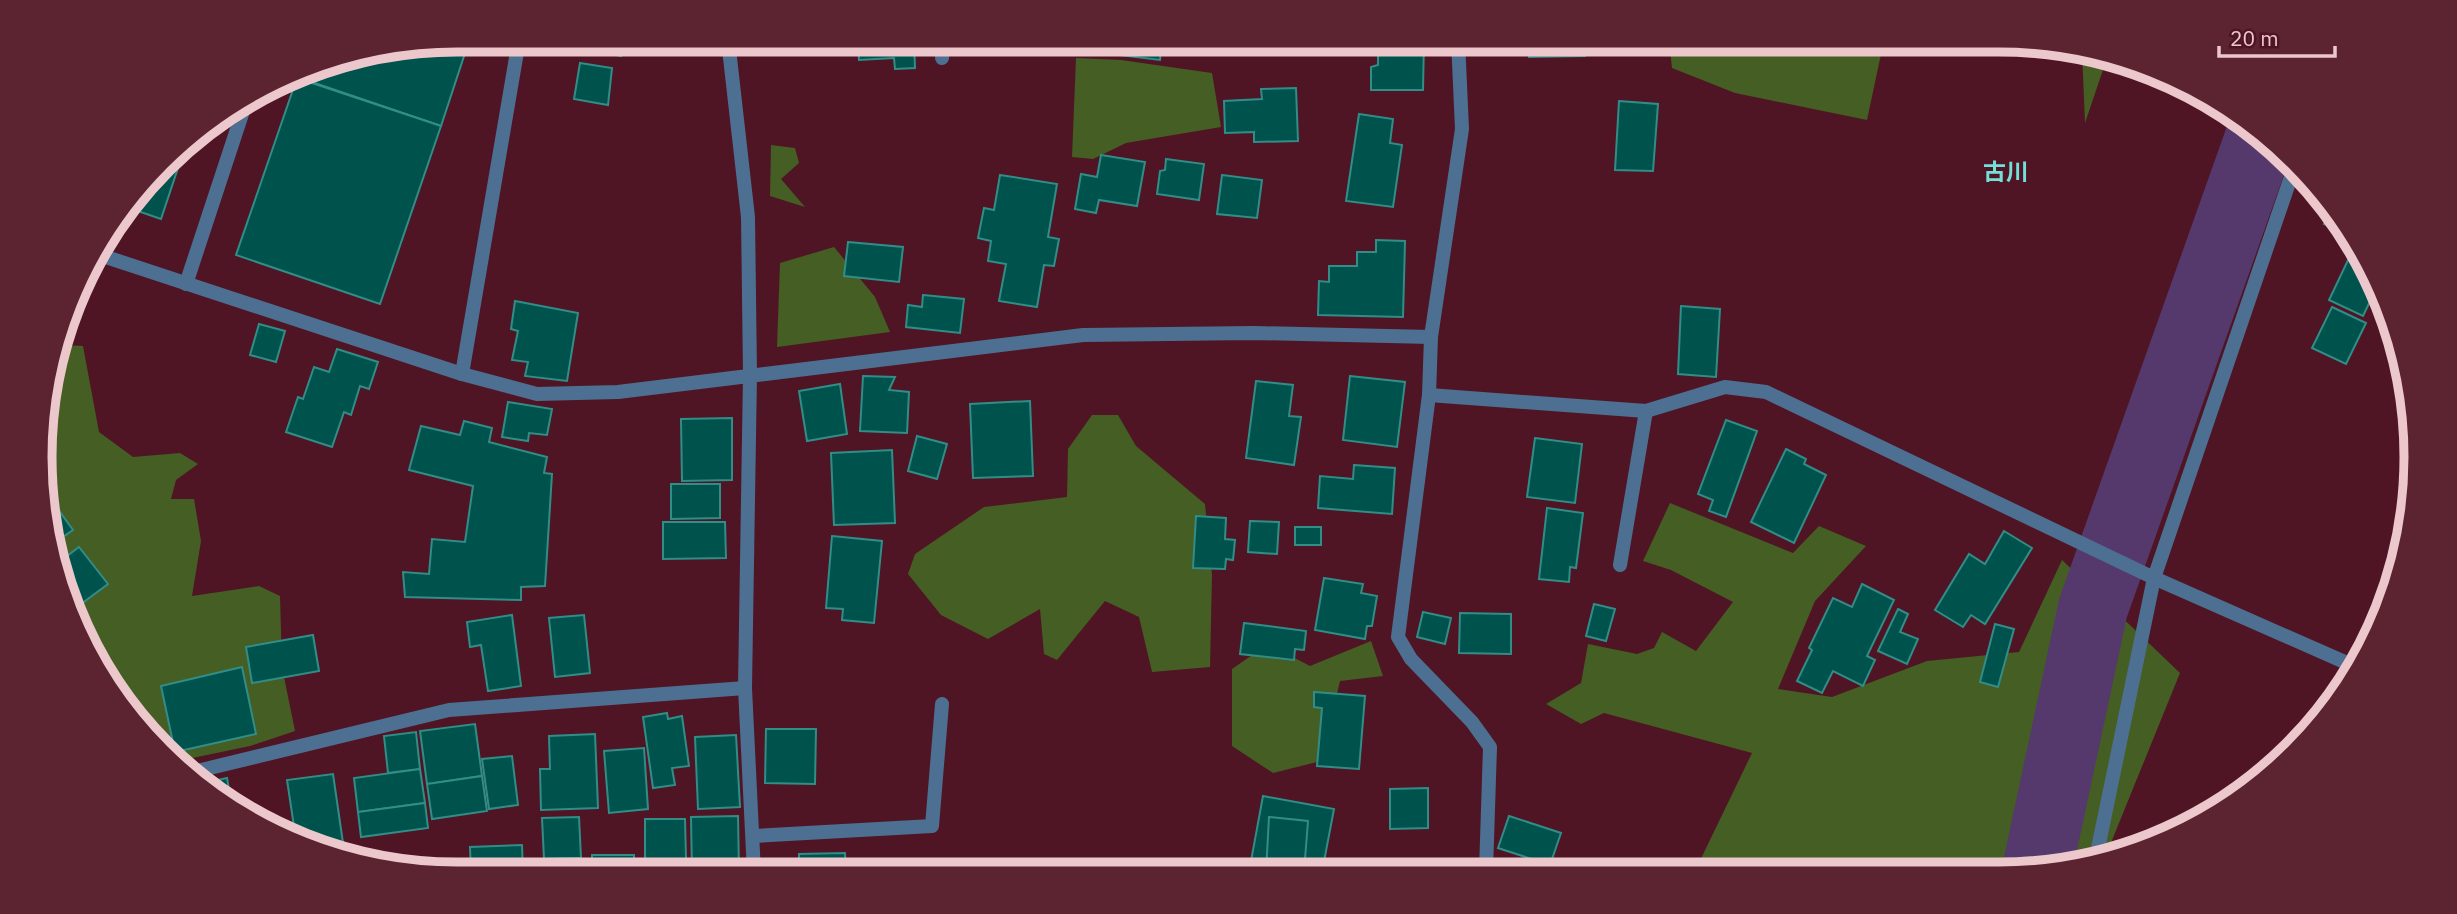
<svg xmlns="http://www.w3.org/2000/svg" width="2457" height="914" font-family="'IBM Plex Sans','Noto Sans JP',sans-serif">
<rect width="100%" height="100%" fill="#4f1524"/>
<g fill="#455e23">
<polygon points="1669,40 1884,40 1867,120 1735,93 1672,68"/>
<polygon points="2082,51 2108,55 2085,123"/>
<polygon points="1076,58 1121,60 1212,73 1221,127 1126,143 1093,159 1072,157"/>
<polygon points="771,145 795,148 799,163 781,179 805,207 770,196"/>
<polygon points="834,247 875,297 890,332 777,347 780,263"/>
<polygon points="63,345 83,346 99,432 133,457 180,453 198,464 176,480 171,499 194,499 201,541 192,596 259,586 280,596 282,667 295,731 250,746 178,761 110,688 48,539 44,402"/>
<polygon points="1092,415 1118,415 1136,446 1205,504 1212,575 1210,667 1152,672 1139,617 1105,601 1057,660 1044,654 1040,609 988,639 941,615 908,574 915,554 984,507 1067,497 1068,449"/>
<polygon points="1670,503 1793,553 1819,526 1866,546 1815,601 1778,689 1832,697 1927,661 2019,652 2062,560 2180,673 2106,855 2055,870 1695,871 1752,753 1604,713 1581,724 1546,704 1581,683 1588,644 1637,654 1654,648 1662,632 1696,651 1733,602 1671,570 1643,561"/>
<polygon points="1371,641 1383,676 1340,681 1321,761 1273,773 1232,746 1232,669 1268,644 1310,666"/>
</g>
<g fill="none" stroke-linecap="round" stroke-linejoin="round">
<polyline stroke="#55396c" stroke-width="70" points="2037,870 2093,608 2261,135"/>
</g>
<g fill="#00524d" stroke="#318d87" stroke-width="2">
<polygon points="566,40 624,40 621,56 566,45"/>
<polygon points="858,40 914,40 915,68 895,69 894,58 859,60"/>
<polygon points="951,40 1021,40 1021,44 982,43 982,50 951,49"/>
<polygon points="1104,40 1162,40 1160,60 1102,53"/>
<polygon points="1224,40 1268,40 1267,45 1258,45 1258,55 1223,53"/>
<polygon points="1378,40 1424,40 1423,90 1371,90 1371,67 1378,65"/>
<polygon points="1529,40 1585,40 1585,56 1529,57"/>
<polygon points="451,41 467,47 441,126 297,77 323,63"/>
<polygon points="580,63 612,68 608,105 574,99"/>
<polygon points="297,78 441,126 380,304 236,255"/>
<polygon points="1296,88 1298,141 1254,142 1254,132 1225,133 1224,101 1262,99 1261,89"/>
<polygon points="1619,101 1658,104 1653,171 1615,170"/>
<polygon points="1359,114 1393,119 1390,143 1402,145 1393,207 1346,201"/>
<polygon points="187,141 161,219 129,208 183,143"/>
<polygon points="1101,155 1145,162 1137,206 1099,200 1096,213 1075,209 1081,174 1097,177"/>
<polygon points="1166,159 1204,164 1199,200 1157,194 1160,171 1165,170"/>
<polygon points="1000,175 1057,184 1048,237 1059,239 1054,266 1044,265 1037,307 999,301 1006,264 988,261 991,241 978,238 984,208 994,210"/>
<polygon points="1222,175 1262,180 1257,218 1217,214"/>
<polygon points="2329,212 2347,233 2324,224"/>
<polygon points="1376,240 1405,241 1403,317 1318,315 1319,281 1329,282 1329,266 1357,266 1357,252 1376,252"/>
<polygon points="848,242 903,247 899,282 844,276"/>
<polygon points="2349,258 2367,267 2375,291 2363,316 2329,300"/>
<polygon points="923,295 964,299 960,333 906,327 908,305 922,307"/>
<polygon points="515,301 578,313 567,381 525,376 528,362 512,360 518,331 511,329"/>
<polygon points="1681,306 1720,309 1716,377 1678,374"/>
<polygon points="2332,307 2366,323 2346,364 2312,348"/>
<polygon points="259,324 285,331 276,362 250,355"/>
<polygon points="337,349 378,362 369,389 360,386 351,415 344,412 332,447 286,432 298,397 303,399 314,367 329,372"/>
<polygon points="863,376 895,377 889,390 909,392 907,433 860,431"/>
<polygon points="1350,376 1405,382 1397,447 1343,440"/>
<polygon points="1256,381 1293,385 1289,416 1301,417 1294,465 1246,458"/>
<polygon points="840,384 847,434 807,441 799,391"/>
<polygon points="1030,401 1033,476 973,478 970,404"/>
<polygon points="508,402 552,409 547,435 529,433 528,441 502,437"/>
<polygon points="732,418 732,480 682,481 681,419"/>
<polygon points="1726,420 1757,431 1726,517 1709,511 1713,500 1698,494"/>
<polygon points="464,421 492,428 489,442 547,457 544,473 552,474 545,586 521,587 521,600 405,597 403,572 429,574 432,539 465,542 473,486 409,470 421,426 460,435"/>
<polygon points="917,436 947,444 937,479 908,471"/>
<polygon points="1535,438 1582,444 1575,503 1527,497"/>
<polygon points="1786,449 1806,459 1804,464 1826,475 1794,543 1751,522"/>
<polygon points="892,450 895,523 834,525 831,453"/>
<polygon points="1354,465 1395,468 1392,514 1318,508 1320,476 1353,479"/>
<polygon points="671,484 720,484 720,518 671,519"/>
<polygon points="47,494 73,530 51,545 48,539"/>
<polygon points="1547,508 1583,513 1576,568 1570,567 1569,582 1539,579"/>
<polygon points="1196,516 1226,518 1225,539 1235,540 1233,560 1226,559 1225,569 1193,568"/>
<polygon points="1250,521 1279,522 1277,554 1248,552"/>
<polygon points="663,522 725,522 726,558 663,559"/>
<rect x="1295" y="527" width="26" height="18"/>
<polygon points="2004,531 2032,548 1985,624 1971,615 1963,627 1935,610 1969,554 1985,564"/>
<polygon points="832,536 882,541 874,623 842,620 843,609 826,608"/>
<polygon points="79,547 108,584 77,607 58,563"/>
<polygon points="1324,578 1363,584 1361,593 1377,596 1372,626 1367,626 1365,639 1315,630"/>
<polygon points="1862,584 1894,600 1867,656 1875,660 1863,686 1833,671 1822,693 1797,681 1812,650 1809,648 1833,598 1852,607"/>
<polygon points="1594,604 1615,609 1606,641 1586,636"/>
<polygon points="1898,609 1908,614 1900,632 1918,639 1907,664 1878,651"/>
<polygon points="1423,612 1451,618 1445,644 1417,637"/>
<polygon points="1460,613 1511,614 1511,654 1459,653"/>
<polygon points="512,615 521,686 488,691 481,645 470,647 467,622"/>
<polygon points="584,615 590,673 555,677 549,618"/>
<polygon points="1244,623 1306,631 1304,650 1295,649 1294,660 1240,654"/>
<polygon points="1995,624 2014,629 1998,687 1980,682"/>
<polygon points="313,635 319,671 252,683 246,647"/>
<polygon points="242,667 256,734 175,752 161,686"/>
<polygon points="1314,692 1365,696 1359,769 1317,766 1322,708 1314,707"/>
<polygon points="667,713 668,719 682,716 689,766 672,768 675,785 653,788 643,717"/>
<polygon points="475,724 482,776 427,784 420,731"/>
<polygon points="766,729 816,729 815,784 765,783"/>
<polygon points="416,732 420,769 388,773 384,736"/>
<polygon points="595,734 598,808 541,810 540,769 550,769 549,736"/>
<polygon points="736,735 740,807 698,809 695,737"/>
<polygon points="644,748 648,809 609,813 604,751"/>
<polygon points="512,756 518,805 489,809 482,759"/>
<polygon points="420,769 425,803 358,812 354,778"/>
<polygon points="333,774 343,843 322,846 295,833 287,780"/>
<polygon points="482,776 487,811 432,819 427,784"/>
<polygon points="227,778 231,801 200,784"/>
<polygon points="1428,788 1428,828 1390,829 1390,789"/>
<polygon points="1263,796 1334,809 1322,872 1249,872"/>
<polygon points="425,803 428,828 361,837 358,812"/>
<polygon points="738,816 739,873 692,873 691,817"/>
<polygon points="1509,816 1561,833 1550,865 1498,848"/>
<polygon points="579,817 581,858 544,859 542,818"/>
<polygon points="1269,817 1308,821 1304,872 1266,872"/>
<polygon points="645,819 685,819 686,859 645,859"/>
<polygon points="522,845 523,874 471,874 470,847"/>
<polygon points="845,853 846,873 799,873 799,854"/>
<rect x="592" y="855" width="42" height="18"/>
<polygon points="581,858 581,873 544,874 544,859"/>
</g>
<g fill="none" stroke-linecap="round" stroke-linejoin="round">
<g stroke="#4d7092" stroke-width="14">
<polyline points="1620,565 1646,411"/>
<polyline points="189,773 449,710 745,688"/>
<polyline points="754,836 932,826 942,704"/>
</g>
<g stroke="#4d7092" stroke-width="14">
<polyline points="728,40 748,217 750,374 745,688 754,873"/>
<polyline points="1458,40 1462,129 1431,337 1429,395 1398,637 1411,659 1472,722 1490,747 1486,871"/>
<polyline points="942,58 943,40"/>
<polyline points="94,253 462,374 537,394 618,392 1083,335 1254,333 1431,337"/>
<polyline points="186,284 244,108"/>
<polyline points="462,374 519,40"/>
<polyline points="1429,395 1646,411 1725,387 1766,392 2154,578 2356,667"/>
<polyline points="2096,858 2154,578 2293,171"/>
</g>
</g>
<g text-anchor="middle" stroke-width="5" stroke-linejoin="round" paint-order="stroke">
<g font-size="23" font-weight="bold" fill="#74dfd6" stroke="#4f1524">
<text x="2006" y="180">古川</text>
</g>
</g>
<path d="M0 0H2457V914H0ZM457 52H1999A405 405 0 0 1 2404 457V457A405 405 0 0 1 1999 862H457A405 405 0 0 1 52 457V457A405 405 0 0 1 457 52Z" fill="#5c2331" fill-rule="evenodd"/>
<path fill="none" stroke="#ecc7cc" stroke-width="9" d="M457 52H1999A405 405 0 0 1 2404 457V457A405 405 0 0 1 1999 862H457A405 405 0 0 1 52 457V457A405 405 0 0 1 457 52Z"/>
<path d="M2219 46v10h116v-10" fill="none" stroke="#ecc7cc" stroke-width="3.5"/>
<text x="2230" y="46" font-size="21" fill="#ecc7cc" stroke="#4f1524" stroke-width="5" paint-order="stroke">20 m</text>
</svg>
